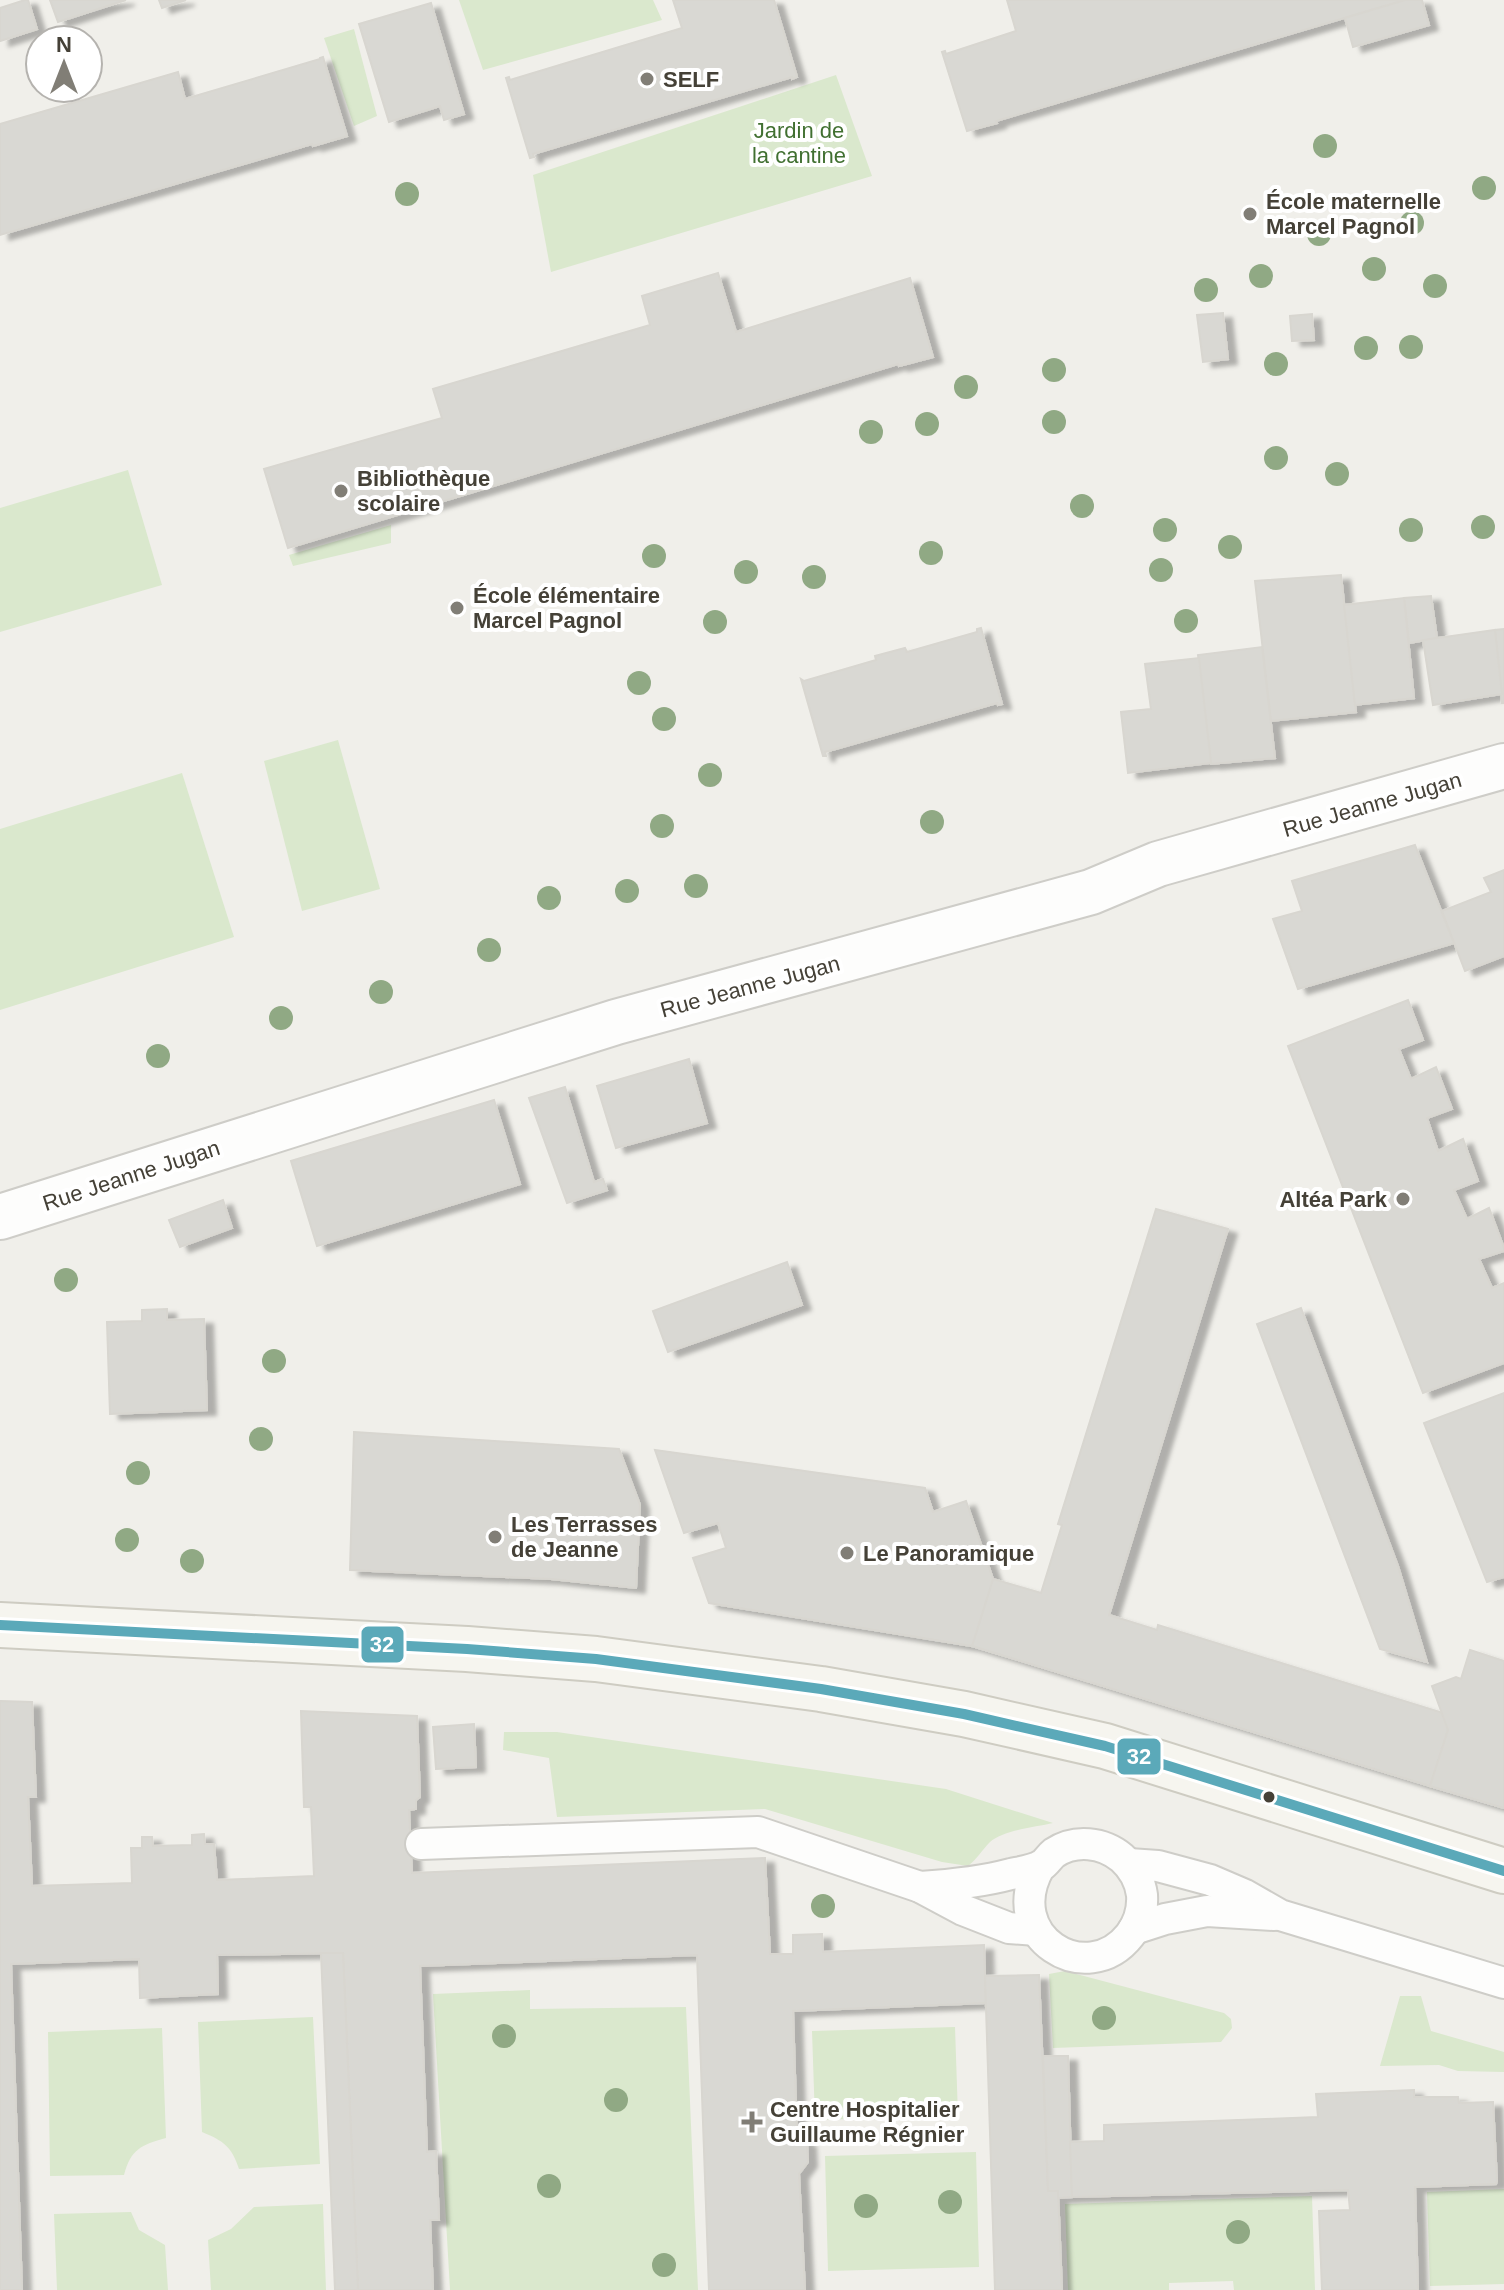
<svg xmlns="http://www.w3.org/2000/svg" width="1504" height="2290" font-family="Helvetica,sans-serif">
<defs>
<filter id="shadow"><feDropShadow dx="9" dy="5" stdDeviation="2" flood-color="#0004"/></filter>
</defs>
<rect width="100%" height="100%" fill="#f0efea"/>
<g fill="#dae8cd">
<polygon points="459,0 653,0 662,20 483,70"/>
<polygon points="354,29 377,116 354,126 324,38"/>
<polygon points="836,75 872,176 551,272 533,175"/>
<polygon points="128,470 162,585 0,632 0,508"/>
<polygon points="391,525 391,543 293,566 289,555"/>
<polygon points="338,740 380,889 302,911 264,761"/>
<polygon points="182,773 234,937 0,1010 0,829"/>
<path d="M504,1732H557L946,1789L1053,1823C1036,1827 1003,1830 990,1842C982,1850 977,1859 968,1866L942,1862L765,1809L557,1817L549,1758L503,1750Z"/>
<polygon points="1065,1971 1224,2013 1231,2019 1232,2028 1221,2042 1053,2048 1049,1974"/>
<polygon points="530,1990 530,2009 686,2007 698,2290 450,2290 433,1994"/>
<polygon points="1400,1996 1421,1996 1431,2031 1504,2052 1504,2072 1458,2071 1439,2065 1380,2066"/>
<path d="M313,2017L320,2164L239,2169C232,2147 224,2141 202,2132L198,2022Z"/>
<polygon points="955,2027 958,2116 815,2120 812,2031"/>
<path d="M162,2028L166,2138C141,2145 131,2149 124,2175L50,2176L48,2032Z"/>
<polygon points="976,2152 979,2267 828,2271 825,2156"/>
<polygon points="1504,2189 1504,2284 1430,2286 1427,2192"/>
<polygon points="1312,2196 1315,2290 1234,2290 1233,2281 1169,2283 1169,2290 1068,2290 1065,2204"/>
<polygon points="323,2204 326,2290 211,2290 208,2240 231,2229 254,2207"/>
<polygon points="131,2212 139,2230 165,2245 168,2290 57,2290 54,2214"/>
</g>
<g fill="#d9d8d3" stroke="#d8d6d0" stroke-width="2" filter="url(#shadow)">
<polygon points="25,0 28,0 37,29 0,41 0,8"/>
<polygon points="50,0 126,0 58,22"/>
<polygon points="159,0 186,0 162,8"/>
<polygon points="673,0 774,0 797,77 792,79 792,77 533,154 534,157 530,158 506,78 509,77 510,80 682,28"/>
<polygon points="1007,0 1405,0 996,121 997,123 967,131 942,52 945,51 946,54 1016,31"/>
<polygon points="1405,0 1422,0 1429,25 1353,47 1345,18"/>
<polygon points="431,3 464,114 444,120 440,106 389,122 359,24"/>
<polygon points="323,57 347,136 313,146 312,144 0,235 0,124 178,72 185,99 320,59 320,58"/>
<polygon points="718,273 736,332 910,278 933,357 899,366 898,364 288,548 264,469 442,418 433,389 650,325 642,296"/>
<polygon points="1223,313 1228,359 1203,362 1197,315"/>
<polygon points="1312,314 1314,340 1292,341 1290,316"/>
<polygon points="1341,575 1356,712 1271,721 1255,581"/>
<polygon points="1431,596 1437,638 1409,643 1404,598"/>
<polygon points="1404,598 1414,698 1355,705 1344,605"/>
<polygon points="981,628 1002,704 998,705 997,703 825,752 826,756 823,756 801,679 804,681 876,660 875,656 905,648 907,652 977,632 977,629"/>
<polygon points="1504,629 1504,703 1502,703 1495,630"/>
<polygon points="1495,630 1502,694 1433,705 1423,640"/>
<polygon points="1262,647 1275,758 1211,764 1198,655"/>
<polygon points="1199,658 1211,763 1128,773 1121,712 1151,709 1145,664"/>
<polygon points="1415,845 1454,943 1298,989 1273,919 1302,911 1292,881"/>
<polygon points="1504,870 1504,956 1465,971 1442,911 1491,892 1484,878"/>
<polygon points="1408,1000 1423,1040 1399,1049 1411,1079 1436,1067 1452,1109 1427,1118 1438,1151 1463,1139 1478,1181 1454,1190 1467,1219 1489,1208 1504,1248 1504,1251 1479,1259 1492,1288 1504,1283 1504,1363 1423,1393 1288,1046"/>
<polygon points="689,1059 707,1123 616,1148 597,1086"/>
<polygon points="565,1087 594,1182 603,1179 607,1190 567,1203 529,1098"/>
<polygon points="494,1100 520,1184 317,1246 291,1161"/>
<polygon points="223,1200 232,1228 180,1247 169,1220"/>
<polygon points="1156,1209 1228,1229 1109,1615 1157,1630 1158,1625 1443,1713 1448,1730 1430,1786 972,1646 993,1579 1041,1593 1062,1525 1058,1524"/>
<polygon points="787,1262 802,1305 668,1352 653,1311"/>
<polygon points="1301,1308 1398,1566 1427,1662 1380,1649 1257,1324"/>
<polygon points="167,1309 167,1320 204,1319 207,1410 110,1414 107,1322 142,1321 142,1310"/>
<polygon points="1504,1393 1504,1577 1487,1582 1424,1423"/>
<polygon points="354,1432 619,1449 640,1505 636,1588 551,1579 350,1570"/>
<polygon points="655,1450 925,1488 933,1512 966,1501 993,1579 972,1646 709,1603 693,1558 726,1548 718,1523 684,1533"/>
<polygon points="1470,1650 1504,1661 1504,1808 1430,1786 1448,1730 1432,1686 1456,1677 1461,1679"/>
<polygon points="0,1701 32,1702 36,1797 28,1797 32,1886 132,1883 131,1848 142,1848 142,1837 152,1837 153,1846 192,1845 192,1835 204,1834 205,1844 214,1844 217,1880 314,1876 311,1807 304,1807 301,1711 417,1716 420,1797 416,1800 416,1809 409,1810 412,1873 765,1858 770,1954 793,1954 793,1935 822,1934 823,1952 984,1945 986,2003 793,2011 797,2136 807,2142 808,2162 799,2174 805,2290 709,2290 697,1955 420,1966 427,2152 436,2151 439,2220 430,2220 433,2290 358,2290 343,1953 217,1955 218,1994 140,1998 139,1959 11,1964 22,2290 0,2290"/>
<polygon points="474,1724 476,1767 436,1769 433,1727"/>
<polygon points="321,1953 343,1953 358,2290 335,2290"/>
<polygon points="1039,1975 1048,2191 1058,2191 1062,2290 995,2290 985,1976"/>
<polygon points="1043,2056 1068,2056 1072,2197 1058,2198 1058,2191 1048,2191"/>
<polygon points="1414,2090 1414,2097 1458,2097 1459,2103 1493,2102 1497,2181 1496,2184 1415,2187 1418,2290 1322,2290 1319,2211 1350,2210 1348,2190 1072,2197 1070,2142 1104,2141 1104,2125 1318,2117 1316,2094"/>
</g>
<g fill="none" stroke-linecap="round" stroke-linejoin="round">
<g stroke="#cecdc8" stroke-width="34">
<g id="lane">
<polyline points="421,1844 758,1832 920,1887 963,1910 1009,1928 1036,1930"/>
<polyline points="1129,1864 1158,1866 1210,1880 1245,1895 1280,1915 1504,1983"/>
<path d="M920,1887C951,1885 981,1882 1011,1874C1020,1872 1033,1870 1041,1866C1046,1863 1049,1857 1054,1853C1075,1839 1103,1842 1122,1858C1133,1868 1140,1880 1142,1895C1143,1910 1139,1923 1130,1935C1087,1990 999,1937 1040,1866"/>
<polyline points="1134,1929 1165,1919 1207,1911 1274,1915"/>
</g>
</g>
<g stroke="#cecdc8" stroke-width="48">
<polyline id="street" points="0,1217 616,1022 1091,892 1158,864 1504,766"/>
</g>
<g stroke="#ceccc2" stroke-width="48">
<polyline id="secondary" points="0,1625 467,1649 596,1659 821,1689 964,1714 1105,1746 1504,1871"/>
</g>
<use href="#lane" stroke="#fdfdfc" stroke-width="30"/>
<use href="#street" stroke="#fdfdfc" stroke-width="44"/>
<use href="#secondary" stroke="#f6f5ef" stroke-width="44"/>
<g stroke="#fff" stroke-width="16">
<polyline id="bus-1" points="0,1625 467,1649 596,1659 821,1689 964,1714 1105,1746 1504,1871"/>
</g>
<use href="#bus-1" stroke="#5ba9b9" stroke-width="10"/>
</g>
<g fill="#90a984">
<circle cx="1325" cy="146" r="12"/>
<circle cx="1484" cy="188" r="12"/>
<circle cx="407" cy="194" r="12"/>
<circle cx="1412" cy="223" r="12"/>
<circle cx="1319" cy="234" r="12"/>
<circle cx="1374" cy="269" r="12"/>
<circle cx="1261" cy="276" r="12"/>
<circle cx="1435" cy="286" r="12"/>
<circle cx="1206" cy="290" r="12"/>
<circle cx="1411" cy="347" r="12"/>
<circle cx="1366" cy="348" r="12"/>
<circle cx="1276" cy="364" r="12"/>
<circle cx="1054" cy="370" r="12"/>
<circle cx="966" cy="387" r="12"/>
<circle cx="1054" cy="422" r="12"/>
<circle cx="927" cy="424" r="12"/>
<circle cx="871" cy="432" r="12"/>
<circle cx="1276" cy="458" r="12"/>
<circle cx="1337" cy="474" r="12"/>
<circle cx="1082" cy="506" r="12"/>
<circle cx="1483" cy="527" r="12"/>
<circle cx="1165" cy="530" r="12"/>
<circle cx="1411" cy="530" r="12"/>
<circle cx="1230" cy="547" r="12"/>
<circle cx="931" cy="553" r="12"/>
<circle cx="654" cy="556" r="12"/>
<circle cx="1161" cy="570" r="12"/>
<circle cx="746" cy="572" r="12"/>
<circle cx="814" cy="577" r="12"/>
<circle cx="1186" cy="621" r="12"/>
<circle cx="715" cy="622" r="12"/>
<circle cx="639" cy="683" r="12"/>
<circle cx="664" cy="719" r="12"/>
<circle cx="710" cy="775" r="12"/>
<circle cx="932" cy="822" r="12"/>
<circle cx="662" cy="826" r="12"/>
<circle cx="696" cy="886" r="12"/>
<circle cx="627" cy="891" r="12"/>
<circle cx="549" cy="898" r="12"/>
<circle cx="489" cy="950" r="12"/>
<circle cx="381" cy="992" r="12"/>
<circle cx="281" cy="1018" r="12"/>
<circle cx="158" cy="1056" r="12"/>
<circle cx="66" cy="1280" r="12"/>
<circle cx="274" cy="1361" r="12"/>
<circle cx="261" cy="1439" r="12"/>
<circle cx="138" cy="1473" r="12"/>
<circle cx="127" cy="1540" r="12"/>
<circle cx="192" cy="1561" r="12"/>
<circle cx="823" cy="1906" r="12"/>
<circle cx="1104" cy="2018" r="12"/>
<circle cx="504" cy="2036" r="12"/>
<circle cx="616" cy="2100" r="12"/>
<circle cx="549" cy="2186" r="12"/>
<circle cx="950" cy="2202" r="12"/>
<circle cx="866" cy="2206" r="12"/>
<circle cx="1238" cy="2232" r="12"/>
<circle cx="664" cy="2265" r="12"/>
</g>
<g fill="#817e76" stroke="#fff" stroke-width="3">
<circle cx="647" cy="79" r="8"/>
<circle cx="1250" cy="214" r="8"/>
<circle cx="341" cy="491" r="8"/>
<circle cx="457" cy="608" r="8"/>
<circle cx="1403" cy="1199" r="8"/>
<circle cx="495" cy="1537" r="8"/>
<circle cx="847" cy="1553" r="8"/>
<path d="M748 2110h8v8h8v8h-8v8h-8v-8h-8v-8h8z"/>
</g>
<circle fill="#454137" stroke="#fff" stroke-width="3" cx="1269" cy="1797" r="7"/>
<g text-anchor="middle" stroke-width="8" stroke-linejoin="round" paint-order="stroke">
<g font-size="22" font-weight="bold" fill="#454137" stroke="#fff" text-anchor="start">
<text x="663" y="87">SELF</text>
<text x="1266" y="209">École maternelle<tspan x="1266" dy="25">Marcel Pagnol</tspan></text>
<text x="357" y="486">Bibliothèque<tspan x="357" dy="25">scolaire</tspan></text>
<text x="473" y="603">École élémentaire<tspan x="473" dy="25">Marcel Pagnol</tspan></text>
<text x="1387" y="1207" text-anchor="end">Altéa Park</text>
<text x="511" y="1532">Les Terrasses<tspan x="511" dy="25">de Jeanne</tspan></text>
<text x="863" y="1561">Le Panoramique</text>
<text x="770" y="2117">Centre Hospitalier<tspan x="770" dy="25">Guillaume Régnier</tspan></text>
</g>
<g font-size="22" fill="#417031" stroke="#fff">
<text x="799" y="138">Jardin de<tspan x="799" dy="25">la cantine</tspan></text>
</g>
<g font-size="22" fill="#454137" stroke="#fff">
<text transform="translate(1372 804) rotate(-16)" y="8">Rue Jeanne Jugan</text>
<text transform="translate(750 986) rotate(-15)" y="8">Rue Jeanne Jugan</text>
<text transform="translate(131 1175) rotate(-18)" y="8">Rue Jeanne Jugan</text>
</g>
</g>
<g stroke="#fff" stroke-width="3">
<rect x="360" y="1625" width="45" height="39" rx="8" fill="#5ba9b9"/>
<rect x="1116" y="1737" width="46" height="39" rx="8" fill="#5ba9b9"/>
</g>
<g font-size="22" text-anchor="middle" font-weight="bold" fill="#fff">
<text x="382" y="1652">32</text>
<text x="1139" y="1764">32</text>
</g>
<g transform="translate(64 64)"><circle r="38" fill="#ffffff" stroke="#b5b3af" stroke-width="2"/>
<path d="M0-6L14 30L0 20L-14 30Z" fill="#817e76"/>
<text y="-12" font-size="22" font-weight="bold" text-anchor="middle" fill="#454137">N</text>
</g>
</svg>
